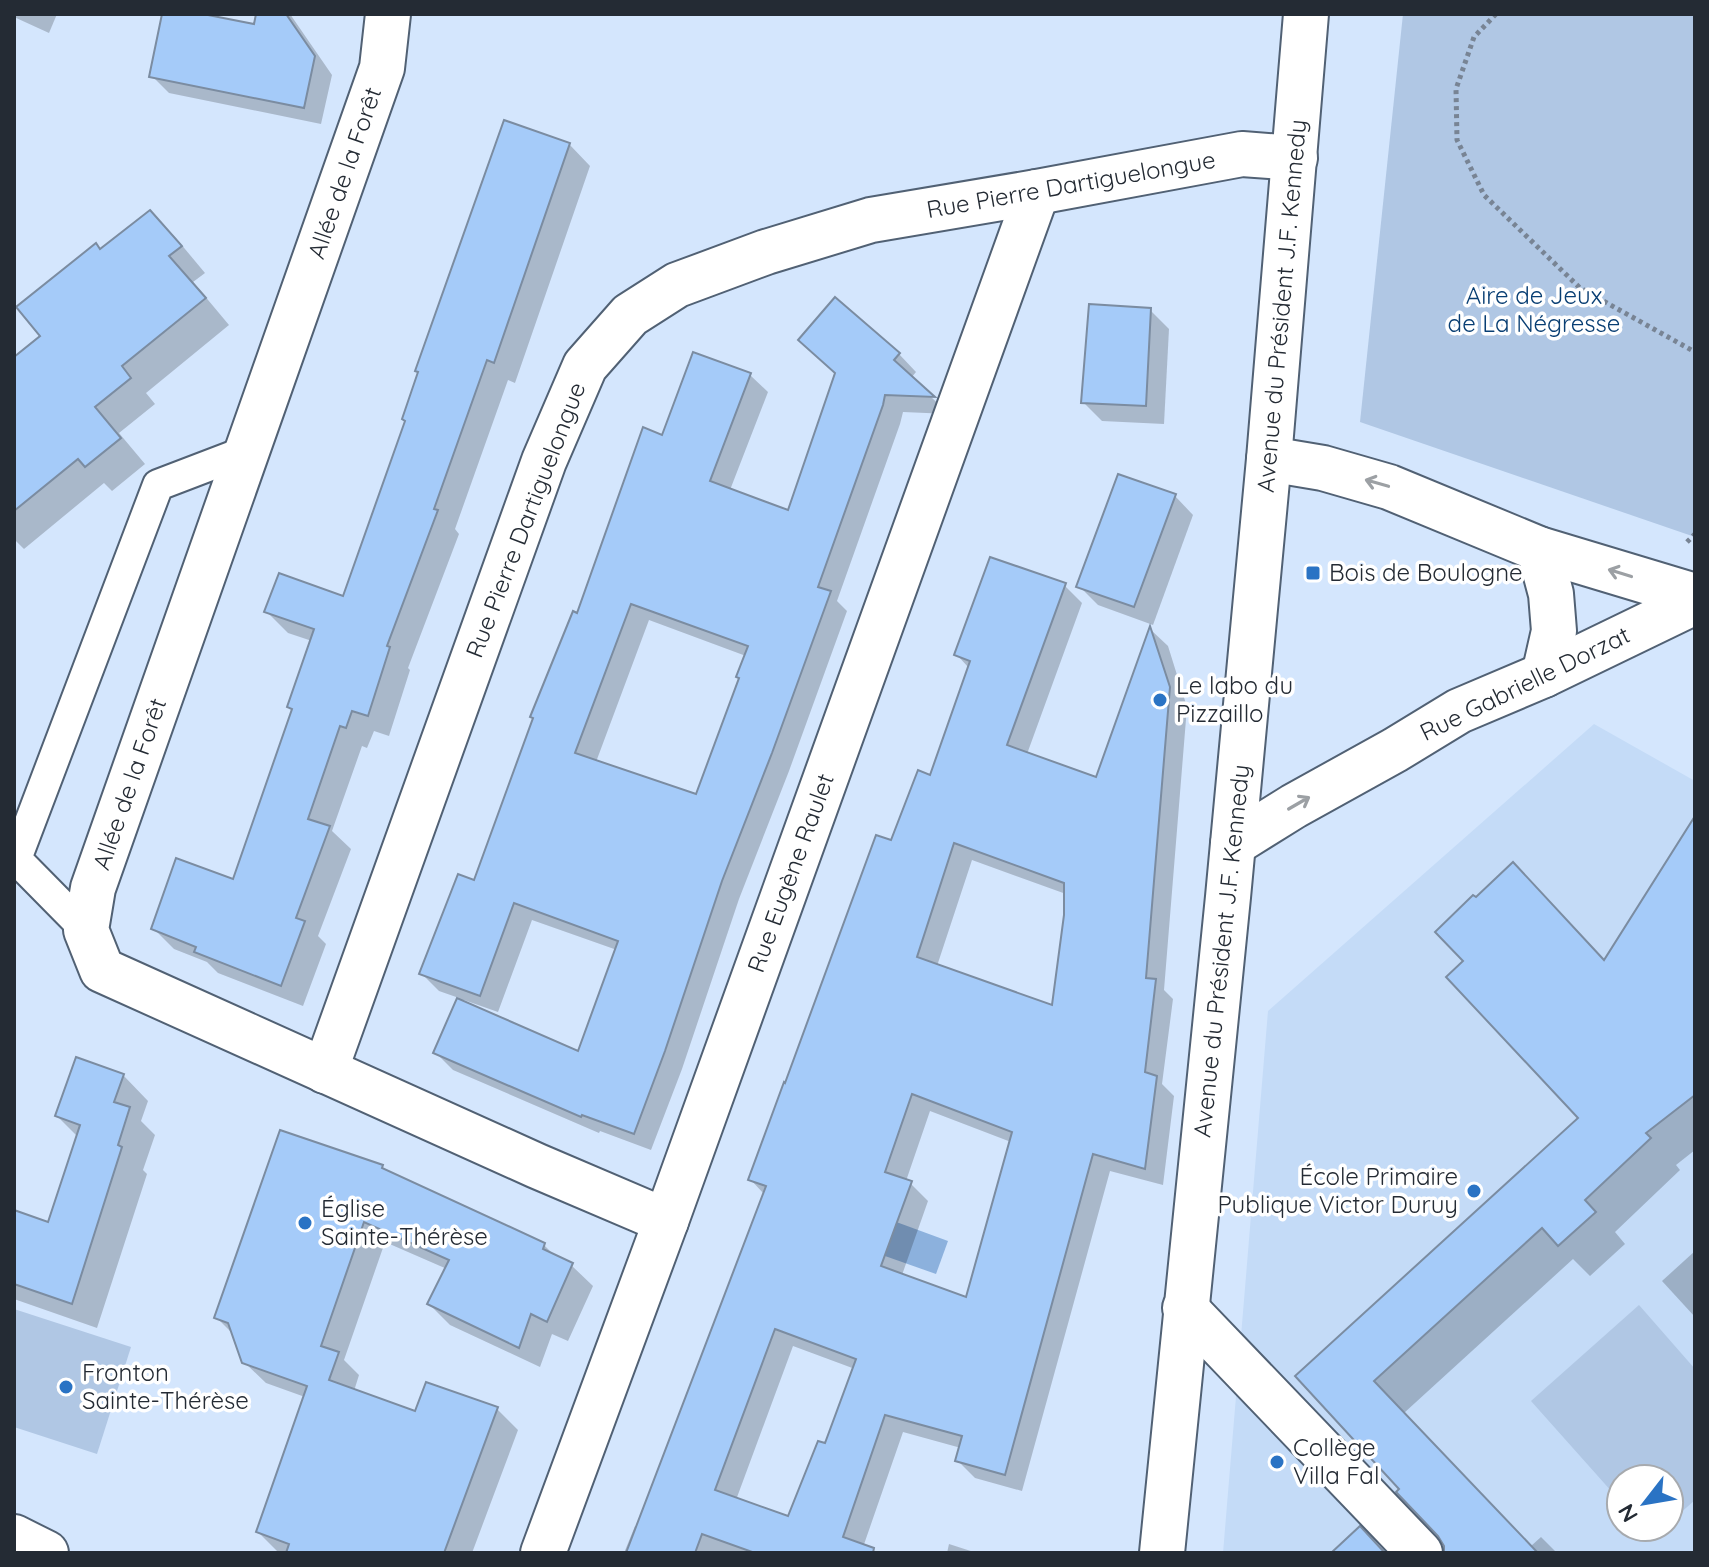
<svg xmlns="http://www.w3.org/2000/svg" width="1709" height="1567" font-family="Quicksand,sans-serif">
<rect width="100%" height="100%" fill="#d4e6fd"/>
<path fill="#c4dbf7" fill-rule="evenodd" d="M1594,724L1695,781V1553H1223L1268,1011ZM1621,1479H1669V1527H1621Z"/>
<g fill="#b0c7e4">
<polygon points="1403,14 1695,14 1695,537 1360,422"/>
<polygon points="1639,1305 1695,1369 1695,1500 1669,1523 1669,1479 1621,1479 1621,1502 1531,1401"/>
<polygon points="14,1309 131,1347 97,1454 14,1427"/>
</g>
<polygon fill="#8cb1dd" points="880,1216 948,1241 936,1274 868,1250"/>
<g fill="#0003" fill-rule="evenodd">
<polygon points="14,14 57,14 49,33 14,17"/>
<polygon points="164,14 193,14 255,27 258,14 290,14 332,75 321,124 169,93 152,76"/>
<polygon points="569,144 590,166 515,383 508,380 455,529 459,534 408,668 410,670 389,736 374,731 367,748 362,746 332,831 351,849 318,936 326,944 303,1006 218,973 207,962 174,949 153,928 234,881 294,711 289,706 312,641 288,633 267,612 344,598"/>
<polygon points="150,212 175,237 205,273 193,282 229,325 146,393 155,404 119,433 145,464 112,491 104,483 24,549 14,539 14,359 43,336 101,251"/>
<polygon points="1150,310 1169,329 1164,424 1102,421 1083,402"/>
<path d="M899,354L916,372L911,378L949,414L903,412L900,424L837,601L847,611L789,771L739,899L682,1069L651,1150L600,1131L599,1133L453,1070L435,1052L459,998L439,991L421,973L476,882L578,615L663,437L750,375L768,392L730,490L789,513L837,374ZM649,620L746,656L741,679L697,796L596,762ZM532,920L617,950L579,1054L463,1003L464,1000L498,1012Z"/>
<polygon points="1175,496 1193,515 1153,625 1098,605 1079,586"/>
<path d="M1064,585L1082,603L1027,754L1097,780L1151,630L1168,646L1187,707L1164,990L1173,999L1162,1084L1174,1096L1163,1185L1110,1171L1022,1491L975,1478L957,1460L961,1448L903,1432L861,1553H624L635,1526L638,1527L765,1195L750,1179L892,843L931,778L969,668L957,655ZM972,860L1066,894V915L1054,1008L937,966ZM930,1111L1011,1142L967,1299L902,1275L928,1201L910,1183L906,1181ZM793,1346L855,1369L827,1446L789,1519L736,1500Z"/>
<polygon points="1695,821 1695,1150 1676,1165 1680,1170 1615,1232 1625,1244 1590,1276 1573,1259 1404,1413 1531,1546 1541,1537 1557,1553 1446,1553 1446,1547 1440,1535 1401,1489 1298,1376 1584,1121 1605,962"/>
<polygon points="123,1075 148,1101 141,1121 155,1135 143,1170 147,1174 97,1328 14,1299 14,1212 49,1225 78,1137 57,1116"/>
<polygon points="382,1167 388,1174 544,1245 558,1259 571,1265 593,1286 568,1341 552,1334 540,1367 450,1325 429,1304 447,1269 385,1242 344,1360 359,1375 354,1391 417,1414 497,1409 518,1430 472,1553 279,1553 258,1532 305,1397 266,1383 244,1362 234,1335 217,1318"/>
<polygon points="1695,1251 1695,1317 1662,1281"/>
<polygon points="949,1544 977,1553 947,1553"/>
</g>
<g fill="#a5cbf9" stroke="#7b8ca1" stroke-width="2" fill-rule="evenodd">
<polygon points="162,14 203,14 254,24 256,14 286,14 315,56 304,108 149,77"/>
<polygon points="504,120 570,143 494,363 487,360 434,509 438,510 387,646 390,647 368,716 352,711 346,728 340,726 308,819 330,826 296,918 305,921 281,986 194,952 196,947 151,929 176,858 233,879 292,709 287,707 314,629 264,612 279,573 343,596 405,421 402,419 418,372 415,371"/>
<polygon points="150,210 182,246 169,256 206,298 122,366 131,378 95,407 121,438 85,467 78,459 14,511 14,357 40,336 16,307 96,243 100,249"/>
<path d="M835,297L900,353L894,360L935,397L885,395L883,405L818,587L831,591L772,753L722,881L665,1051L634,1134L582,1115L581,1117L433,1053L457,998L578,1051L618,941L514,903L480,996L419,974L458,874L474,880L533,718L530,717L573,611L577,613L643,427L662,435L693,352L751,373L710,481L788,510L835,373L798,340ZM631,604L748,646L736,677L739,678L696,794L575,753Z"/>
<polygon points="1089,304 1151,308 1146,406 1081,403"/>
<polygon points="1118,474 1176,494 1134,607 1076,587"/>
<path d="M990,557L1066,583L1007,745L1096,777L1150,626L1170,687L1146,978L1156,979L1145,1072L1157,1076L1145,1169L1093,1154L1005,1475L955,1461L962,1436L885,1415L843,1537L874,1548L873,1553H755L702,1534L695,1553H626L766,1186L748,1180L784,1082L785,1083L876,835L891,840L918,770L930,775L970,661L954,655ZM954,843L1064,883V915L1052,1005L917,957ZM912,1094L1012,1132L966,1297L881,1266L912,1181L885,1172ZM775,1329L856,1359L825,1443L818,1441L788,1516L715,1490Z"/>
<polygon points="1695,816 1695,1095 1646,1133 1651,1138 1585,1200 1596,1212 1558,1246 1542,1228 1374,1381 1538,1553 1444,1553 1444,1546 1438,1536 1396,1492 1399,1489 1295,1376 1578,1118 1446,977 1463,961 1435,932 1473,895 1476,897 1513,862 1604,960"/>
<polygon points="76,1057 124,1074 114,1102 130,1107 118,1145 122,1147 72,1304 14,1284 14,1210 48,1222 80,1125 55,1116"/>
<polygon points="280,1130 383,1165 382,1168 545,1243 543,1249 573,1263 547,1322 531,1314 519,1348 427,1304 449,1260 364,1222 321,1346 339,1352 329,1380 415,1411 426,1382 498,1407 444,1553 286,1553 289,1544 256,1532 307,1386 242,1363 228,1323 214,1318"/>
<polygon points="1360,1526 1385,1553 1331,1553"/>
</g>
<g fill="none" stroke-linecap="round" stroke-linejoin="round">
<g stroke="#516174" stroke-width="34">
<polyline id="lane" points="86,930 16,859 158,485 247,451"/>
</g>
<g stroke="#516174" stroke-width="48">
<g id="street">
<polyline points="388,14 382,68 93,888 86,930 102,970 537,1166 666,1221"/>
<polyline points="1269,459 1323,468 1389,487 1539,549 1695,596"/>
<polyline points="1539,549 1551,594 1554,631 1544,675"/>
<polyline points="1233,844 1294,806 1395,750 1459,711 1544,675 1695,602"/>
<polyline points="325,1071 544,461 585,366 630,315 677,285 766,252 871,220 1037,192 1242,154 1295,158"/>
<polyline points="1185,1308 1420,1553"/>
<polyline points="14,1537 46,1553"/>
<polyline points="543,1553 666,1221 1037,192"/>
</g>
</g>
<g stroke="#516174" stroke-width="48">
<polyline id="secondary" points="1162,1553 1228,897 1269,459 1306,14"/>
</g>
<g stroke="#788494" stroke-width="5" stroke-dasharray="4 4" stroke-linecap="butt">
<polyline points="1496,14 1474,37 1456,89 1457,140 1484,195 1580,288 1695,352"/>
<polyline points="1687,542 1695,534"/>
</g>
<use href="#lane" stroke="#fff" stroke-width="30"/>
<use href="#street" stroke="#fff" stroke-width="44"/>
<use href="#secondary" stroke="#fff" stroke-width="44"/>
</g>
<defs><path id="oneway-shaft" d="M-6 0H5M1.5-3L5.5 0L1.5 3" fill="none" stroke-width="1.6" stroke-linecap="round" stroke-linejoin="round" transform="scale(2)"/></defs>
<g stroke="#9ca0a4">
<use href="#oneway-shaft" transform="translate(1377 483) rotate(-164)"/>
<use href="#oneway-shaft" transform="translate(1620 573) rotate(-163)"/>
<use href="#oneway-shaft" transform="translate(1299 803) rotate(-30)"/>
</g>
<g fill="#2a73c4" stroke="#fff" stroke-width="3">
<rect x="1305" y="565" width="16" height="16" rx="4"/>
<circle cx="1160" cy="700" r="8"/>
<circle cx="1474" cy="1191" r="8"/>
<circle cx="305" cy="1223" r="8"/>
<circle cx="66" cy="1387" r="8"/>
<circle cx="1277" cy="1462" r="8"/>
</g>
<g text-anchor="middle" stroke-width="7" stroke-linejoin="round" paint-order="stroke">
<g font-size="24" fill="#242b34" stroke="#fff">
<text transform="translate(345 173) rotate(-71)" y="8">Allée de la Forêt</text>
<text transform="translate(1071 185) rotate(-10)" y="8">Rue Pierre Dartiguelongue</text>
<text transform="translate(1282 306) rotate(-85)" y="8">Avenue du Président J.F. Kennedy</text>
<text transform="translate(526 520) rotate(-69)" y="8">Rue Pierre Dartiguelongue</text>
<text transform="translate(1525 684) rotate(-26)" y="8">Rue Gabrielle Dorzat</text>
<text transform="translate(130 784) rotate(-71)" y="8">Allée de la Forêt</text>
<text transform="translate(791 873) rotate(-70)" y="8">Rue Eugène Raulet</text>
<text transform="translate(1222 951) rotate(-84)" y="8">Avenue du Président J.F. Kennedy</text>
</g>
<g font-size="24" fill="#083e73" stroke="#fff">
<text x="1534" y="304">Aire de Jeux<tspan x="1534" dy="28">de La Négresse</tspan></text>
</g>
<g font-size="24" fill="#242b34" stroke="#fff" text-anchor="start">
<text x="1329" y="581">Bois de Boulogne</text>
<text x="1176" y="694">Le labo du<tspan x="1176" dy="28">Pizzaillo</tspan></text>
<text x="1458" y="1185" text-anchor="end">École Primaire<tspan x="1458" dy="28">Publique Victor Duruy</tspan></text>
<text x="321" y="1217">Église<tspan x="321" dy="28">Sainte-Thérèse</tspan></text>
<text x="82" y="1381">Fronton<tspan x="82" dy="28">Sainte-Thérèse</tspan></text>
<text x="1293" y="1456">Collège<tspan x="1293" dy="28">Villa Fal</tspan></text>
</g>
</g>
<rect width="1709" height="1567" fill="none" stroke="#242b34" stroke-width="32"/>
<g transform="translate(1645 1503) rotate(239)"><circle r="38" fill="#ffffff" stroke="#a7aaae" stroke-width="2"/>
<path d="M0-6L14 30L0 20L-14 30Z" fill="#2a73c4"/>
<text y="-12" font-size="22" font-weight="bold" text-anchor="middle" fill="#242b34">N</text>
</g>
</svg>
